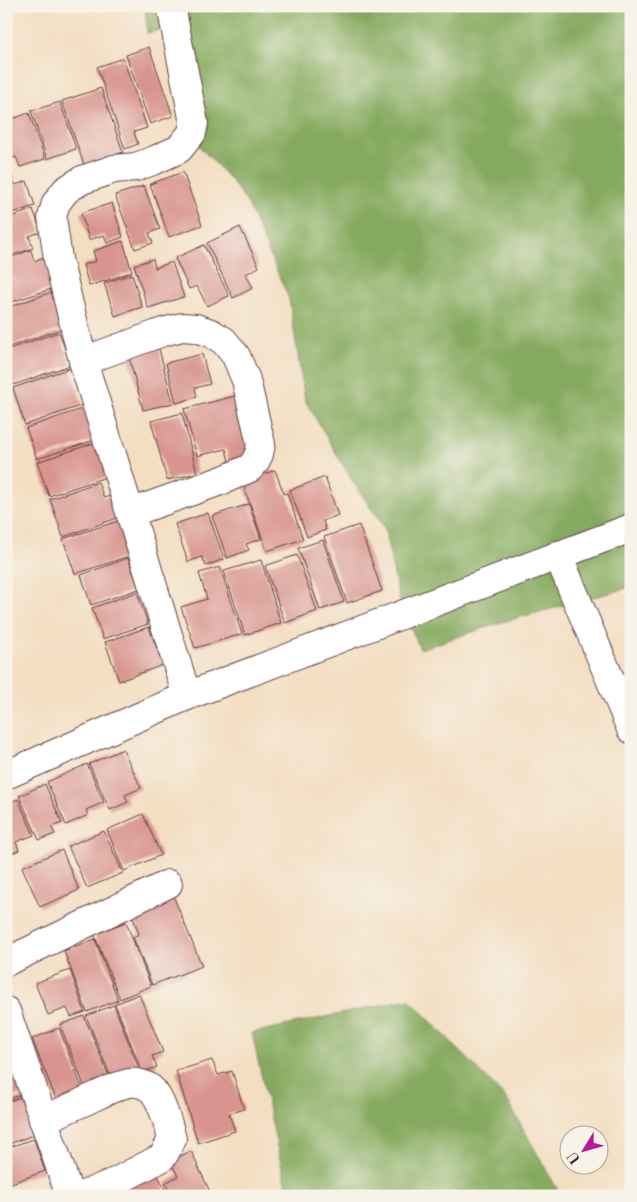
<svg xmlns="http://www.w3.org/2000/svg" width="637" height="1202" font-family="'Libre Bodoni',serif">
<rect width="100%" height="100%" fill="#f7f3e8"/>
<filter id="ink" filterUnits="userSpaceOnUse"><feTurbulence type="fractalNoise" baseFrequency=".02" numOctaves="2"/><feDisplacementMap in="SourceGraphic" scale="10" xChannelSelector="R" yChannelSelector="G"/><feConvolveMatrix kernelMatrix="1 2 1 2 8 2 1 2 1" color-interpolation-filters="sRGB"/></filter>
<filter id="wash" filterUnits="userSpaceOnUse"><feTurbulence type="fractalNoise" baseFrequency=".0096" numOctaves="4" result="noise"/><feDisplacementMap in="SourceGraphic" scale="20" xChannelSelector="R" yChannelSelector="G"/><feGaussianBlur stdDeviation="1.12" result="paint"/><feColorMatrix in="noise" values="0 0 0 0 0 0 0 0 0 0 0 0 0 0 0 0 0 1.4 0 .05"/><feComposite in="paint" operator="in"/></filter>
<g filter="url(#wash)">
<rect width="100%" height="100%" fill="#f3dec2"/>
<g fill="#85aa5f" stroke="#686445">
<polygon points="145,6 631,6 631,587 503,622 420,649 400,603 384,527 353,482 305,400 289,299 248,204 229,178 199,146 202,78 186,25 147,33"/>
<polygon points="409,999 506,1098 561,1196 288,1196 252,1033"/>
</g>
<g id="blocks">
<g fill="#d8958f">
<polygon points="149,47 173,116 150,124 126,55"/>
<polygon points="123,58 147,128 134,132 138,144 125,149 97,67"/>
<polygon points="101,88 123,152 84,165 62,101"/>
<polygon points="60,102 76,149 47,159 31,111"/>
<polygon points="29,113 45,159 20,167 16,157 6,160 6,121"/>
<polygon points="6,166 9,166 15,185 27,181 35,206 6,215"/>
<polygon points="183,172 202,225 169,237 150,184"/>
<polygon points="144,186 160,229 149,233 153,243 135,249 115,195"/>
<polygon points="112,203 123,237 107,243 104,235 89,240 81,213"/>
<polygon points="33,209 41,232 29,236 33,248 6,257 6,219"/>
<polygon points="240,227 259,267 246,274 253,288 233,298 207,243"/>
<polygon points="123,241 132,272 89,286 83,265 96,261 93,251"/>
<polygon points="204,245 229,296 207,306 197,286 189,289 175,258"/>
<polygon points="31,250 34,261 44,257 54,288 6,304 6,259"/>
<polygon points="153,259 155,268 172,262 184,297 148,308 134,265"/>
<polygon points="132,274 142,307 115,316 104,283"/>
<polygon points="55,291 67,327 6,348 6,308"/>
<polygon points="59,332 71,365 13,385 6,367 6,350"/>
<polygon points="159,349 173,403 143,410 129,357"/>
<polygon points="202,354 210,384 195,388 197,397 176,403 166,363"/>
<polygon points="70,368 83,405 25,425 13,388"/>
<polygon points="235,396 250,456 229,462 226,449 197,456 184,409"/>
<polygon points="90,406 101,438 37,459 26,428"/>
<polygon points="182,413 197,473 167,480 151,421"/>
<polygon points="103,440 115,474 49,496 37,462"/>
<polygon points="275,470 284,494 287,493 303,539 267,551 242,482"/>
<polygon points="325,477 338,515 323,521 326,530 307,537 290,490"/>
<polygon points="98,482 104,498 118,493 126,515 63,537 50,499"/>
<polygon points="249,504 261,539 246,544 249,550 227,558 212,516"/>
<polygon points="208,513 224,559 206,566 202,557 188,562 175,524"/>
<polygon points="127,518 138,553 75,574 63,539"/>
<polygon points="359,525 382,591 347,603 324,537"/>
<polygon points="323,540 344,602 320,610 298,548"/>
<polygon points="297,555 317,611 285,623 265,566"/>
<polygon points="128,558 139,589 91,605 81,575"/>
<polygon points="261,560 281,623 245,635 224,571"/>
<polygon points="220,567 242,634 195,648 181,607 207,599 199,573"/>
<polygon points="137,592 148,624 103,639 92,608"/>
<polygon points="149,627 163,665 119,681 105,642"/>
<polygon points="123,749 141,788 125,795 128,802 110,810 89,764"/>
<polygon points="87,764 104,802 86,810 88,815 66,825 47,782"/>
<polygon points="45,784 62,823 51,827 55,834 39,840 19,796"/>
<polygon points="18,799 34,835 16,842 19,850 6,856 6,804"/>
<polygon points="143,814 161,855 124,871 107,830"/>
<polygon points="104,831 123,873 87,888 68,846"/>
<polygon points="62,850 79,890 40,907 22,867"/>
<polygon points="172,893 202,966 152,985 133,937 139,934 130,910"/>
<polygon points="126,922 151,986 120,999 94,934"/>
<polygon points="95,939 118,1000 87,1012 64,951"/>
<polygon points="70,970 85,1012 71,1017 67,1008 48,1015 35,983"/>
<polygon points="139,994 163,1052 152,1056 157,1067 142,1072 115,1004"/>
<polygon points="114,1005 141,1074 114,1085 86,1016"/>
<polygon points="84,1016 113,1086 88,1096 60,1025"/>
<polygon points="59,1028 86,1098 60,1109 32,1039"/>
<polygon points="212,1060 218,1075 232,1071 244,1109 229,1114 235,1131 198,1143 176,1071"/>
<polygon points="16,1062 26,1093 6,1100 6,1065"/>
<polygon points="31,1094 36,1134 6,1145 6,1102"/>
<polygon points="34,1139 45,1171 6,1185 6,1148"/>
<polygon points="191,1151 212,1196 171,1196 165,1183 178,1176 170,1161"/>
<polygon points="156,1171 168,1196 118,1196 116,1190"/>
</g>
</g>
</g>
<g filter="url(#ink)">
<use href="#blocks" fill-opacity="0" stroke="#633c42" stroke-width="1"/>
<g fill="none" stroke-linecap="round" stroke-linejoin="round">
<g stroke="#633c42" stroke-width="30">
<g id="street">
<polyline points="171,6 194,123 192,133 179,149 155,160 136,167 114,169 82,180 66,190 56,203 52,217 58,259 83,361 187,696"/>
<polyline points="83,361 163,332 182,327 196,328 211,333 224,341 236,356 246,380 261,444 259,454 255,462 250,468 223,480 130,513"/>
<polyline points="558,555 631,729"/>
<polyline points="6,775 187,696 631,528"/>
<polyline points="6,962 168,884"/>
<polyline points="6,1011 70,1196"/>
<path d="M43,1120C61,1112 79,1104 96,1096C107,1091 118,1085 129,1083C136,1082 145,1084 151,1089C161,1098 169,1126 172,1139L165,1153L161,1158L117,1181L81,1196"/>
</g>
</g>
<use href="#street" stroke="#fff" stroke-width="28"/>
</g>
</g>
<rect width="637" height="1202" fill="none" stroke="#f7f3e8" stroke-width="25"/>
<g transform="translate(584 1150) rotate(233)"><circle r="24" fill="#f7f3e8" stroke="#b29e9c"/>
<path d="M0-4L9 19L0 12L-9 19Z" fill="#b5179e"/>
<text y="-8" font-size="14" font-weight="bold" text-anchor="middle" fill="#4a1f2b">U</text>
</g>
</svg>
